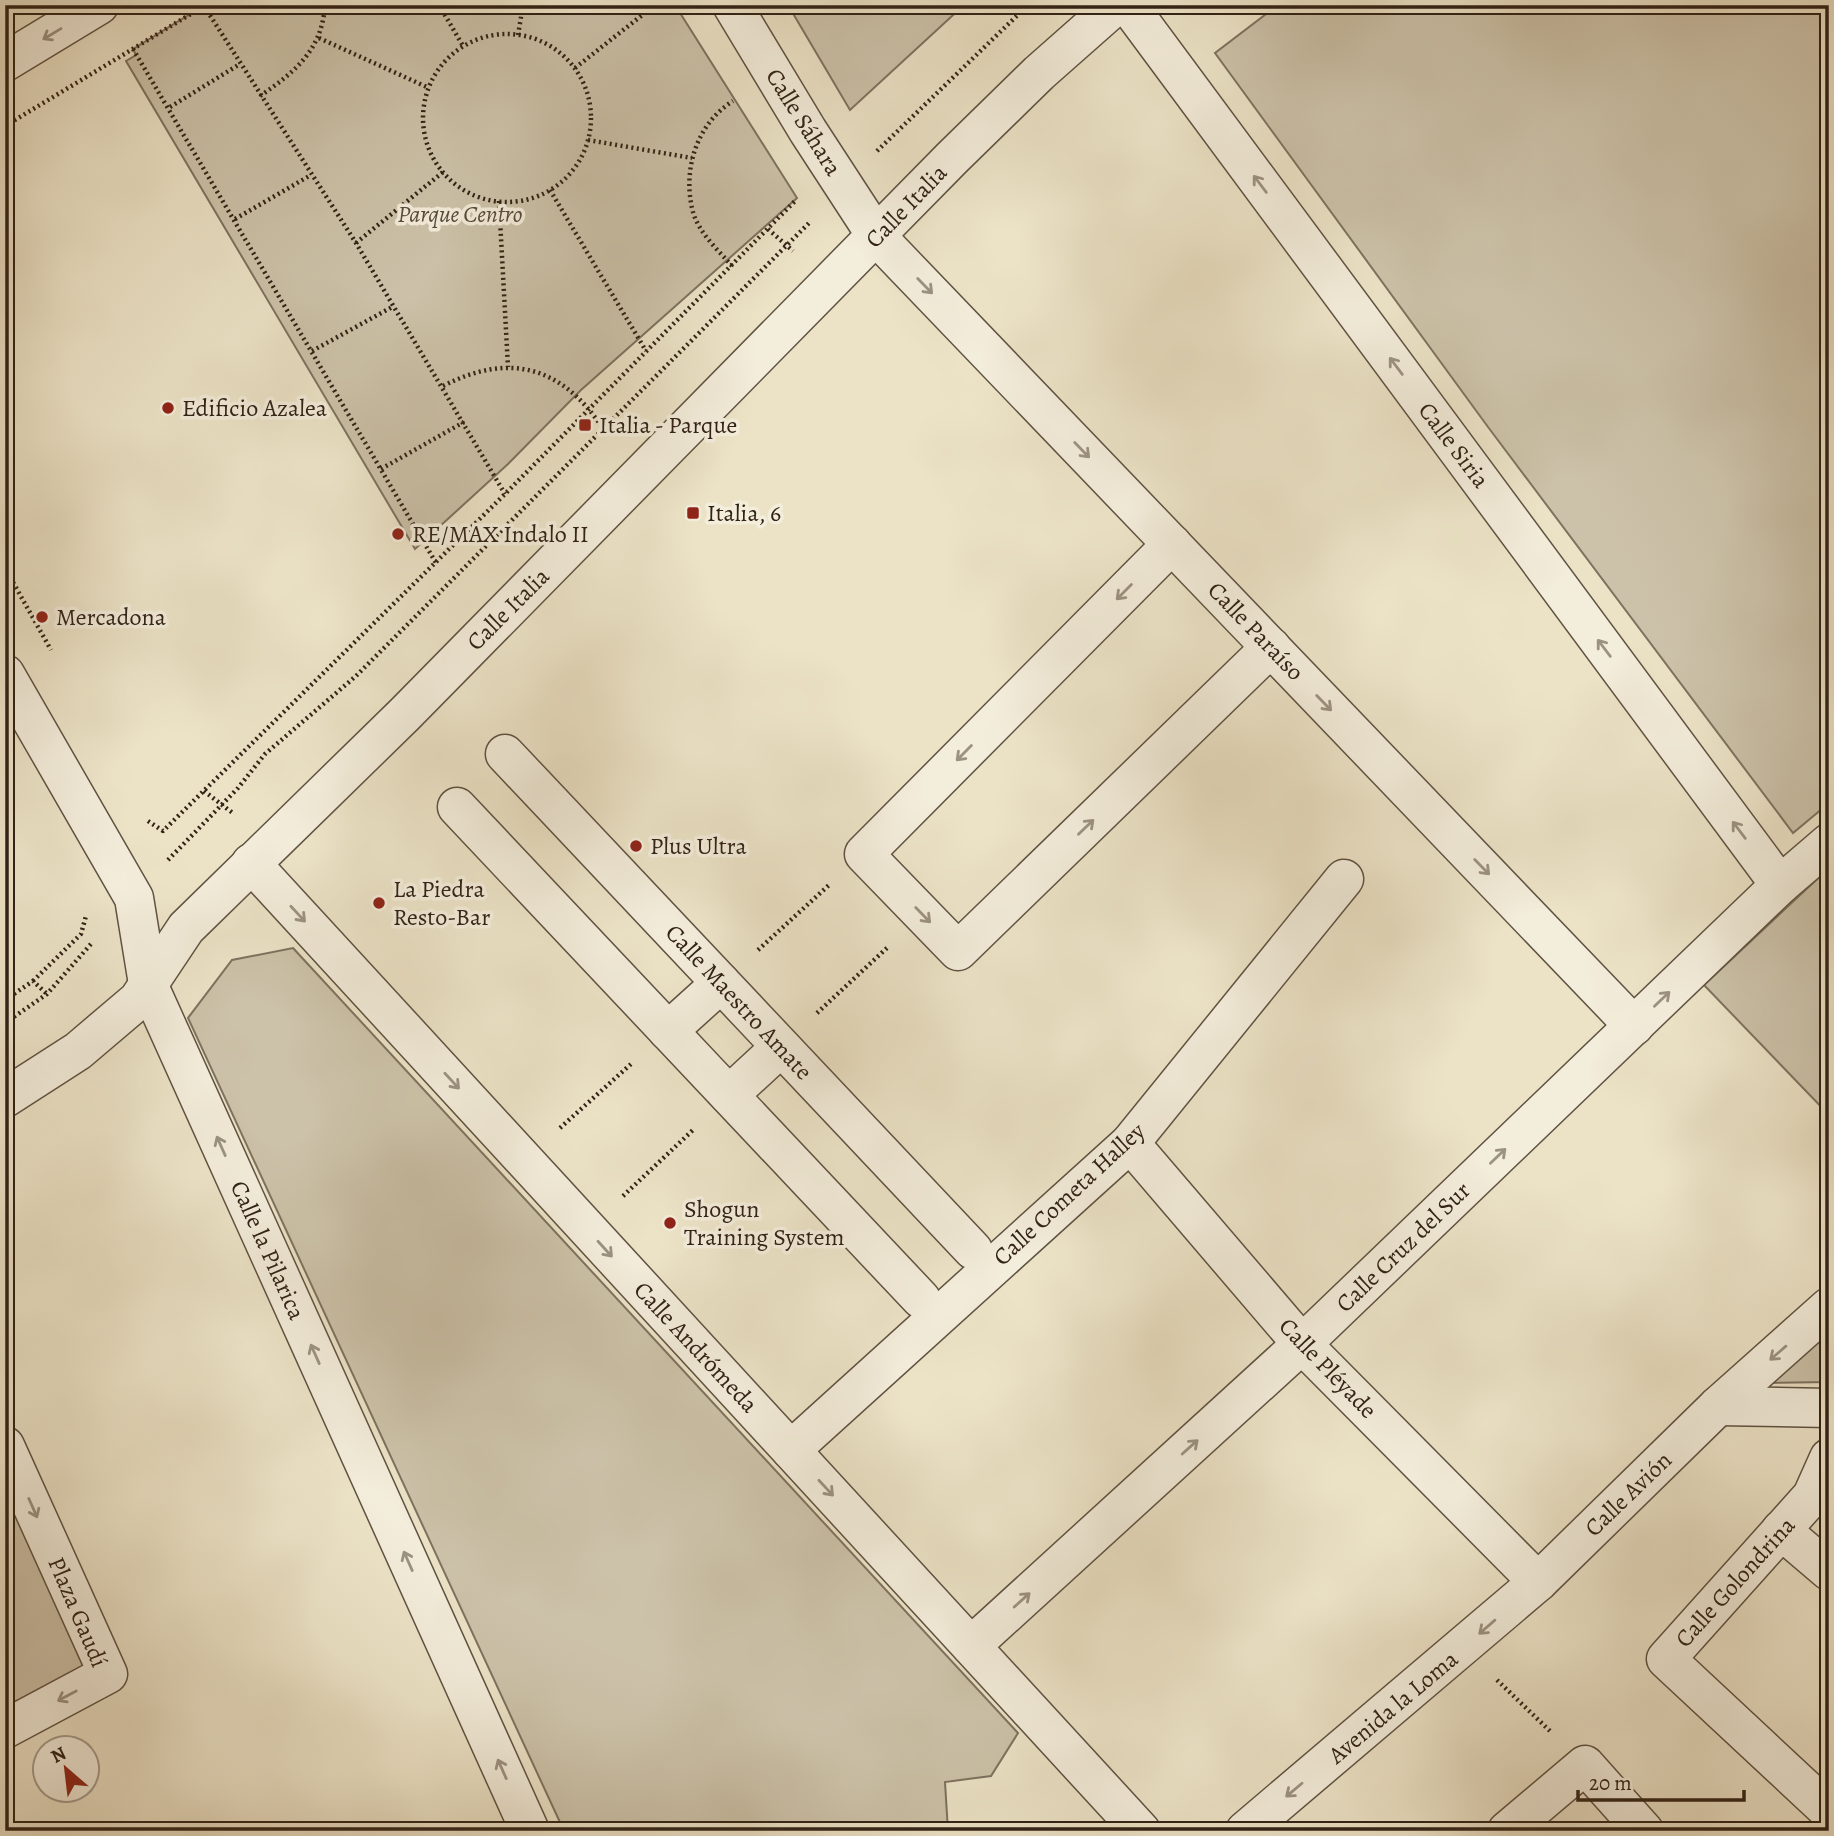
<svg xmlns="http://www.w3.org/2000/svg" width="1834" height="1836" font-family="Alegreya,serif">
<rect width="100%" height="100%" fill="#ece3c7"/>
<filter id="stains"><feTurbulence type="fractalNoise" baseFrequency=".00286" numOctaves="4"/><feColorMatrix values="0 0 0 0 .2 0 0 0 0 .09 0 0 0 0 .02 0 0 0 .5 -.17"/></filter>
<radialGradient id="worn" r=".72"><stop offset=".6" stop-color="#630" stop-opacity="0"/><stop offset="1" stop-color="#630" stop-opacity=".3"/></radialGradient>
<g fill="#ccc2a9" stroke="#7e7260" stroke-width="2">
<polygon points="205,5 675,5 797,198 581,390 508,464 415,549 126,61 136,55 133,49"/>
<polygon points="788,5 964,5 850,110"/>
<polygon points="1278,5 1829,5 1829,803 1793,833 1488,427 1215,53"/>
<polygon points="1829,868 1829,1115 1704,985"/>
<polygon points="293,948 1018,1733 991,1776 945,1782 948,1831 564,1831 188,1018 232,960"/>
<polygon points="1829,1330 1829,1382 1770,1383"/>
<polygon points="5,1471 93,1668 5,1716"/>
</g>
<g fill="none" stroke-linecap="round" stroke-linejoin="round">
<g stroke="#605242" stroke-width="41">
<g id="pedestrian">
<polyline points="505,754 973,1250"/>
<polyline points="457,807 921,1299"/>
<polyline points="668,1031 721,983"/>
<polyline points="729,1095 781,1047"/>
<polyline points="1130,1143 1302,1344 1538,1582"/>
</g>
</g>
<g stroke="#605242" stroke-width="41">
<g id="minor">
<polyline points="732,5 808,131 877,237 1634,1026"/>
<polyline points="1128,5 1780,885"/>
<polyline points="5,62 99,5"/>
<polyline points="1172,544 864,854 958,951 1271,647"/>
<polyline points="251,863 1141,1831"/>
<polyline points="1718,1406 1829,1408"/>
<polyline points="5,1446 108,1674 5,1729"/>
<polyline points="791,1450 1130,1143 1344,879"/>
<polyline points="1829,1458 1812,1496 1666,1659 1829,1811"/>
<polyline points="1781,1530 1829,1571"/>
<polyline points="971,1646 1302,1344 1780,885 1829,843"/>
<polyline points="1245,1831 1538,1582 1718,1406 1829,1307"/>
<polyline points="1507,1831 1585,1765 1644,1831"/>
</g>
</g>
<g stroke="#605242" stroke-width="41">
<g id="tertiary">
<polyline points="5,674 134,898 148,984 530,1831"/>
<polyline points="5,1098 78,1051 138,1000 186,928 405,714 952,158 1039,73 1116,5"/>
</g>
</g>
<g stroke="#312216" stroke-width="4.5" stroke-dasharray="2 3.5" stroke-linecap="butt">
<polyline points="439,5 463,46"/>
<polyline points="204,6 356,243 505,494"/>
<circle cx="507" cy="118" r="84"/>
<polyline points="518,35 523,5"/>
<polyline points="319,38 429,88"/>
<polyline points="133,49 436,563"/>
<polyline points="575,68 655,5"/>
<path d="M260,96C295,72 322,50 325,5"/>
<polyline points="170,107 240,64"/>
<polyline points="5,126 204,6"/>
<polyline points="588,140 692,158"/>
<polyline points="877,151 1028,5"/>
<polyline points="550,190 646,351"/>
<polyline points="499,201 508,367"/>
<polyline points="235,219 311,175"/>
<polyline points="768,229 793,251"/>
<polyline points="356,243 443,172"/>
<path d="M732,266C718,250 699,233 693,212C682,171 696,124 733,101"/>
<polyline points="312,351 394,306"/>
<path d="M443,386C509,352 561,366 602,427"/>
<polyline points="381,469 464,422"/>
<polyline points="5,568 51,650"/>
<polyline points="5,781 13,793"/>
<polyline points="204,791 234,814"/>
<polyline points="148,821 163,831 505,494 796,200"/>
<polyline points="168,860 238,788 265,754 356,676 809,223"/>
<polyline points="758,950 829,885"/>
<polyline points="33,981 81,934 86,916"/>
<polyline points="5,1000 33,981 47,994"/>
<polyline points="817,1013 888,947"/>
<polyline points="5,1023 47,994 91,944"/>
<polyline points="560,1128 631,1064"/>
<polyline points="623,1196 693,1130"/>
<polyline points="1497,1680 1551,1732"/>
</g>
<use href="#pedestrian" stroke="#f3eddb" stroke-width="38"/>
<use href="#minor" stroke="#f3eddb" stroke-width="38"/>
<use href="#tertiary" stroke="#f3eddb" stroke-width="38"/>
</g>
<defs><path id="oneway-shaft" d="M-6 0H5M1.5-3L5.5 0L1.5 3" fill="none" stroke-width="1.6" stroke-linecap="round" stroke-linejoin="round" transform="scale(1.75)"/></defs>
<g stroke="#9c9282">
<use href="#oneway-shaft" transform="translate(52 34) rotate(149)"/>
<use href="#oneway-shaft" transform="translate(1260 184) rotate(-127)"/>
<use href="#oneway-shaft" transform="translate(925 286) rotate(46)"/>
<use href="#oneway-shaft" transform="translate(1396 366) rotate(-127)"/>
<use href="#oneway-shaft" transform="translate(1082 450) rotate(46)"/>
<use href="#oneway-shaft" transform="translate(1124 592) rotate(135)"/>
<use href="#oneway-shaft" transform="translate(1604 648) rotate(-127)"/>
<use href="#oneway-shaft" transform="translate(1324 703) rotate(46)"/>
<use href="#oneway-shaft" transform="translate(964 753) rotate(135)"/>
<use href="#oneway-shaft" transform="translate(1086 827) rotate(-44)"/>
<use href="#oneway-shaft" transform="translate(1739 830) rotate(-127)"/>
<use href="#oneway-shaft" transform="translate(1482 867) rotate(46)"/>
<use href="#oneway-shaft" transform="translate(298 914) rotate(47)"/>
<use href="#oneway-shaft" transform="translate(923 915) rotate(46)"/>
<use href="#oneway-shaft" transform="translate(1662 999) rotate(-44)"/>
<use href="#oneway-shaft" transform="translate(452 1081) rotate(47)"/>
<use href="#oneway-shaft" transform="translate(221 1146) rotate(-114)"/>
<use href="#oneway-shaft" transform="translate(1498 1156) rotate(-44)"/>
<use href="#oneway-shaft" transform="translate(605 1249) rotate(48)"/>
<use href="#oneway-shaft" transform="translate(1778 1353) rotate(139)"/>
<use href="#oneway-shaft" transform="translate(315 1354) rotate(-114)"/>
<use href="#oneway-shaft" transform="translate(1190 1447) rotate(-42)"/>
<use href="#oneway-shaft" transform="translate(826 1488) rotate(47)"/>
<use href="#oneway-shaft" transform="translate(33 1508) rotate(66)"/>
<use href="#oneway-shaft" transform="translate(408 1561) rotate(-114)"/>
<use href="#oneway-shaft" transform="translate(1022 1600) rotate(-42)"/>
<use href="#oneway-shaft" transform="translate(1487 1627) rotate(139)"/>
<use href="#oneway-shaft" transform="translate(67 1696) rotate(152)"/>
<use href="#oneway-shaft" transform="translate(502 1769) rotate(-114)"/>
<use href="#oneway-shaft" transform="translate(1294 1790) rotate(140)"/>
</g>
<g fill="#8f2418" stroke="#f3eddb" stroke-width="2.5">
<circle cx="168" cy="408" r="7"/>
<rect x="578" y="418" width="14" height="14" rx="3.5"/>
<rect x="686" y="506" width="14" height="14" rx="3.5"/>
<circle cx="398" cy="534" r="7"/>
<circle cx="42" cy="617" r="7"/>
<circle cx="636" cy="846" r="7"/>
<circle cx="379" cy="903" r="7"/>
<circle cx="670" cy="1223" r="7"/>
</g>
<g text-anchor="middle" stroke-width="7" stroke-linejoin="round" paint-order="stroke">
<g font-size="24" fill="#312216" stroke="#f3eddb">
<text transform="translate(804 122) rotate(58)" y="8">Calle Sáhara</text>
<text transform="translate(906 206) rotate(-46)" y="8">Calle Italia</text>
<text transform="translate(1454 445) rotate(53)" y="8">Calle Siria</text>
<text transform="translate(508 609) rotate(-45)" y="8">Calle Italia</text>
<text transform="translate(1256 631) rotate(46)" y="8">Calle Paraíso</text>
<text transform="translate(739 1002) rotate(47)" y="8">Calle Maestro Amate</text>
<text transform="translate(1069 1194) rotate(-43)" y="8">Calle Cometa Halley</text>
<text transform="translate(1403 1247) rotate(-44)" y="8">Calle Cruz del Sur</text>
<text transform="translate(268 1250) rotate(66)" y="8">Calle la Pilarica</text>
<text transform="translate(696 1347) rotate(47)" y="8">Calle Andrómeda</text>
<text transform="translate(1328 1368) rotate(46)" y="8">Calle Pléyade</text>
<text transform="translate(1628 1494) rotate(-44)" y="8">Calle Avión</text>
<text transform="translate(1735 1582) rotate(-48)" y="8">Calle Golondrina</text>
<text transform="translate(78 1612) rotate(67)" y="8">Plaza Gaudí</text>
<text transform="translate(1393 1707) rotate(-40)" y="8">Avenida la Loma</text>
</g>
<g font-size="24" font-style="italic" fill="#584a3b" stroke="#f3eddb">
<text x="460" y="222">Parque Centro</text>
</g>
<g font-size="24" fill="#312216" stroke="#f3eddb" text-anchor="start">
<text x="182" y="416">Edificio Azalea</text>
<text x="599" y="433">Italia - Parque</text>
<text x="707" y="521">Italia, 6</text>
<text x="412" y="542">RE/MAX Indalo II</text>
<text x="56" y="625">Mercadona</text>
<text x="650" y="854">Plus Ultra</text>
<text x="393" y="897">La Piedra<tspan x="393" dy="28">Resto-Bar</tspan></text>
<text x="684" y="1217">Shogun<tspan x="684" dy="28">Training System</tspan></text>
</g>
</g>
<rect width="1834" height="1836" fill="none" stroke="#ece3c7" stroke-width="28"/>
<rect x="7" y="7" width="1820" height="1822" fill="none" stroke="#312216" stroke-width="3.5"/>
<rect x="14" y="14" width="1806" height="1808" fill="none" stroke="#312216" stroke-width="2"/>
<g transform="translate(66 1769) rotate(332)"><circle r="33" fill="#f3eddb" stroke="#a59c8c" stroke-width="2"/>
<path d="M0-5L12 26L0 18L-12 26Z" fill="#8f2418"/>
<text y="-10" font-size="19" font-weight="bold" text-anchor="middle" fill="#312216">N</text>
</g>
<path d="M1578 1790v10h166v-10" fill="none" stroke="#312216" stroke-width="3.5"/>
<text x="1589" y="1790" font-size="21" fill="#312216" stroke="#f3eddb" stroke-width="5" paint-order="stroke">20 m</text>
<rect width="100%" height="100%" filter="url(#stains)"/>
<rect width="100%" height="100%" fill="url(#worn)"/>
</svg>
